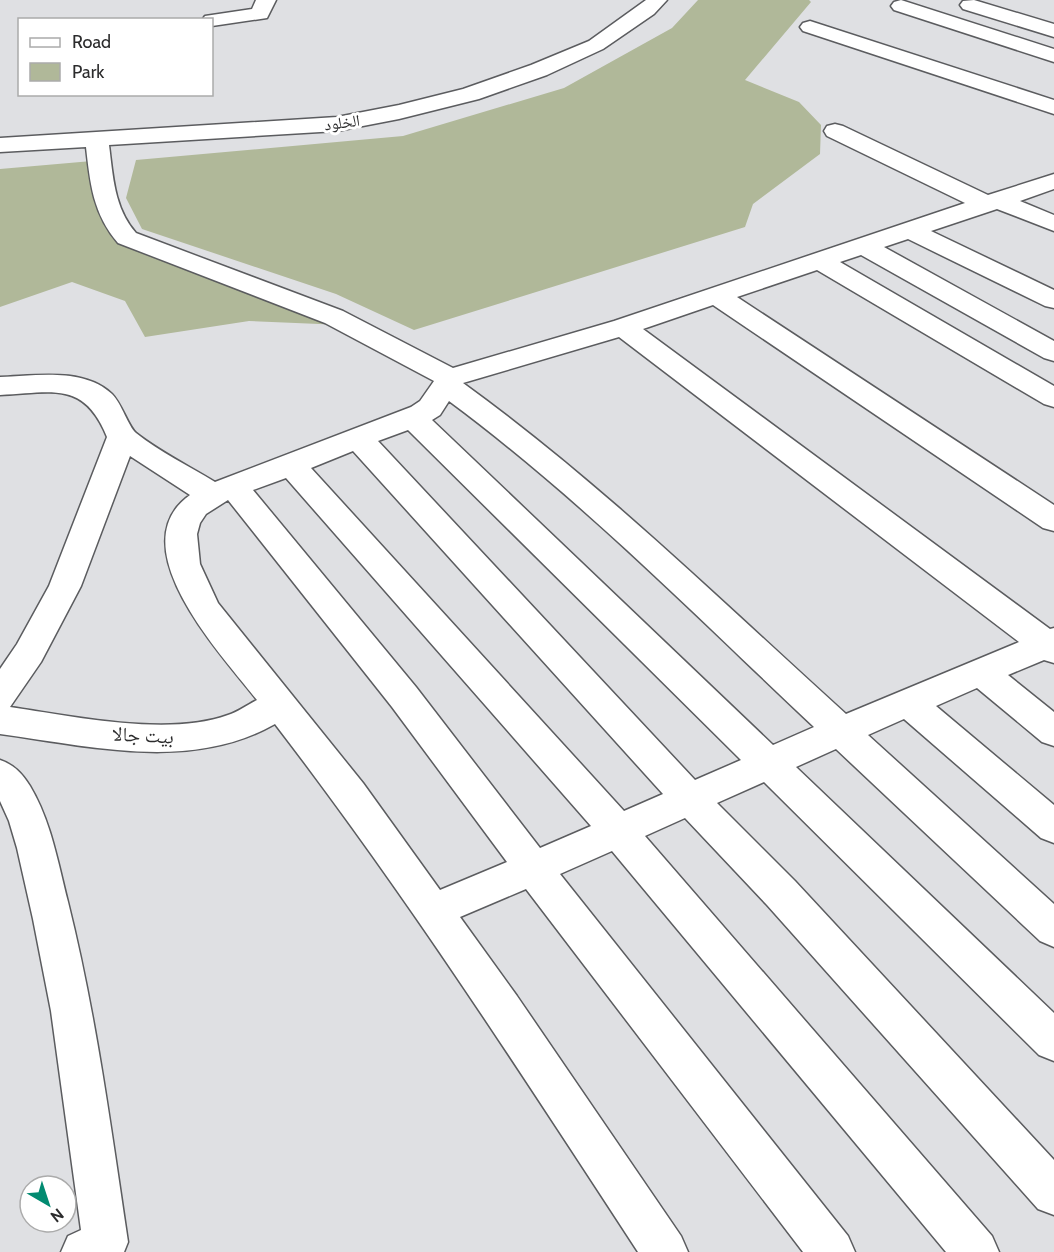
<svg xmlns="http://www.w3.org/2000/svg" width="1054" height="1252" font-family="Cabin,'Noto Naskh Arabic',sans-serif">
<rect width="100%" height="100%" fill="#dfe0e3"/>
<g fill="#b0b899">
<polygon points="698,0 809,0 811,2 745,80 799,102 821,125 820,154 753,204 745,227 414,330 336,294 142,229 126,198 136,160 403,136 564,88 672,28"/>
<polygon points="92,161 127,238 343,325 249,321 145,337 125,301 72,282 0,307 0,169"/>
</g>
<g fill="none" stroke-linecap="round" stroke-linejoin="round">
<g stroke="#5b5c5f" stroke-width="3">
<g id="minor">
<polygon points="256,0 276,0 267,18 212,26 212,20 202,20 205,16 252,9"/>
<path d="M646,0H667L654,14L603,49L547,75L479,99L399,119L337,131L109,145C113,176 114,208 136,233L343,311L453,368L614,321L965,203L827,136L824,131L827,126L835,124L843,126L988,195L1054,174V189L1020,201L1054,215V231L997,209L931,231L1054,290V308L1045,306L908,239L884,247L1054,341V361L1044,358L861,255L840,262L1054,386V407L1044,404L817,270L737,297L1054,505V531L1043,528L713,305L643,329L1050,629L1054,628V663L1044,660L1008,675L1054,712V746L1042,742L977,688L936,706L1054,805V843L1041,838L904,719L868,735L1054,904V947L1040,941L836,749L796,767L1054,1013V1061L1039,1055L764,782L717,803L795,881L1054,1160V1215L1038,1209L767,905L685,818L645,836L992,1236L999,1252H946L612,851L560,874L848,1236L855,1252H803L526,889L460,917L517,996L681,1236L688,1252H638C521,1073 405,893 275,724C191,772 90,746 0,734V669L17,644L49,586L107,437C84,380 52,393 0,395V377C35,376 83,367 112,394C122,404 128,426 136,433C160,452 189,466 215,482L411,407L420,401L434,381L325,323L118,243C93,214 90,183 86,147L0,152V138L337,117L399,105L463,89L531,65L589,41ZM619,337L1019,642L846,714C721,601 600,482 463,383ZM449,401C580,498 696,616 814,727L773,745L432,420L440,415ZM408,430L741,760L695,780L378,441ZM353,451L663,794L624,811L311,468ZM130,456L190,495C118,546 223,656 257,700C247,705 238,712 228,715C168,737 73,716 10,707L41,662L81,586ZM286,478L591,826L540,848L416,687L253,490ZM228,500L392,707L507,862L440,890L363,783L218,603L200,564L197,534L200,523L206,514Z"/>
<polygon points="901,0 1054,49 1054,62 894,10 891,6 894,2"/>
<polygon points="974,0 1054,24 1054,37 963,9 960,5 963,1"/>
<polygon points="810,21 1054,100 1054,114 803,31 800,27 803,23"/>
<path d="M0,760C14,765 22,773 30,786C51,821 58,863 68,902C96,1014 111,1128 128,1242L124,1252H61L68,1236L81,1230L51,1011L33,919L17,848L9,821L0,801Z"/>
</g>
</g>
<use href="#minor" fill="#fff" fill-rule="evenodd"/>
</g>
<g text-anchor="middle" stroke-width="6" stroke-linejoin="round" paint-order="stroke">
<g font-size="16" fill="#2c2c2d" stroke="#fff">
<text transform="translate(342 122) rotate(-8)" y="6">الخلود</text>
</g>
<g font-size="20" fill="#2c2c2d" stroke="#fff">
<text transform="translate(143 735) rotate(3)" y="7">بيت جالا</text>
</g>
</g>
<rect x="18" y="18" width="195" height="78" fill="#ffffff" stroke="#ababab" stroke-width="1.5"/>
<rect x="30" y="38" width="30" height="9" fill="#ffffff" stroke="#ababab" stroke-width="1.5"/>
<text x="72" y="48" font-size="18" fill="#2c2c2d">Road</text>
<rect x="30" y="63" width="30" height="18" fill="#b0b899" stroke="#ababab" stroke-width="1.5"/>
<text x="72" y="78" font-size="18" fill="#2c2c2d">Park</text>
<g transform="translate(48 1204) rotate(141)"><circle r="28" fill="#ffffff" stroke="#ababab" stroke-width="1.5"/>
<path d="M0-4.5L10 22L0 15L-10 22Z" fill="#028b71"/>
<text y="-9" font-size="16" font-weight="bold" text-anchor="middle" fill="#2c2c2d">N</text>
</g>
</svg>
